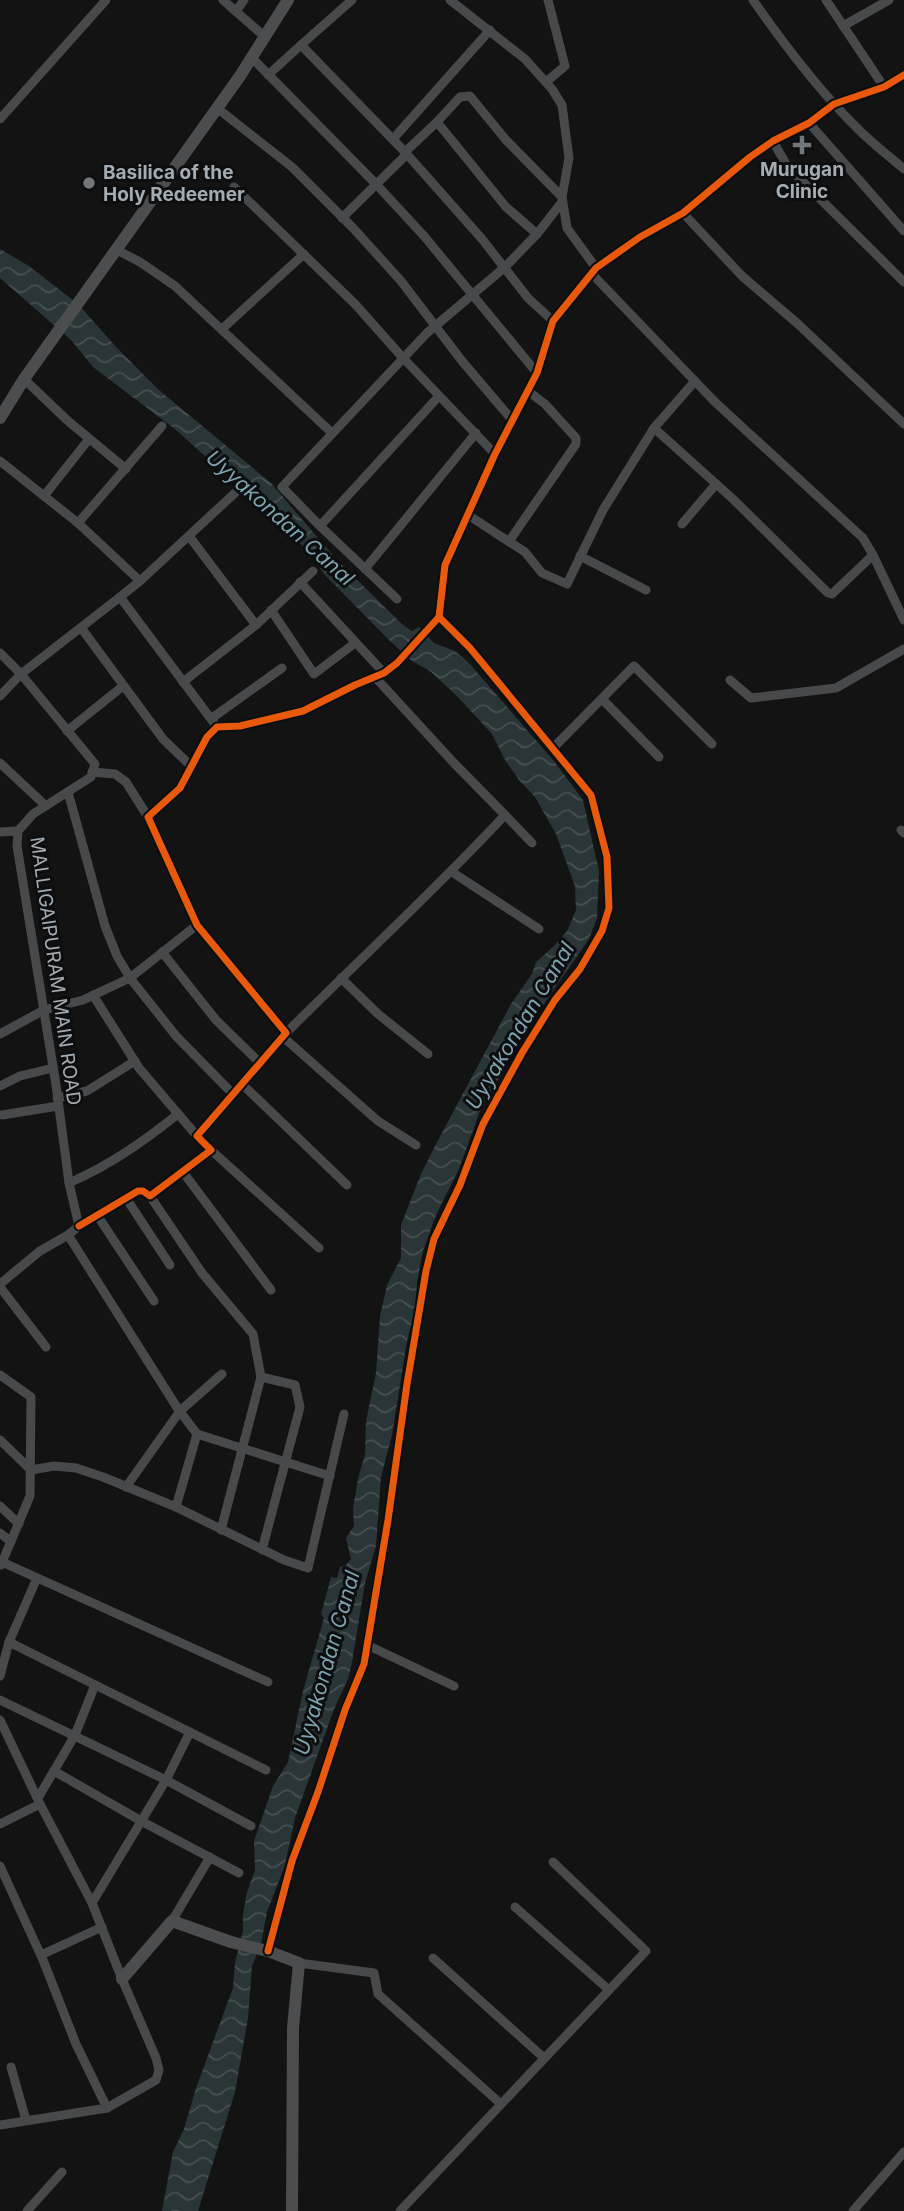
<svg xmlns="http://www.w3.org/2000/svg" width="904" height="2211" font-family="Inter,sans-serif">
<defs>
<pattern id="water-waves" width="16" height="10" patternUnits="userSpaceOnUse" patternTransform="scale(1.75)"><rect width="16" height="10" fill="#2a3538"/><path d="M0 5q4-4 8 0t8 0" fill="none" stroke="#465052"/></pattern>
</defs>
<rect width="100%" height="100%" fill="#131313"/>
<polygon fill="url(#water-waves)" points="0,249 29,266 78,304 117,348 159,390 271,483 336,559 402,624 412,631 419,627 434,643 455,651 469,663 553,760 583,800 599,871 597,918 589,939 526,1030 480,1111 459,1169 436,1215 423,1251 417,1282 415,1311 407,1341 392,1435 381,1477 376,1546 365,1583 352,1662 348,1679 334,1709 295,1818 285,1865 267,1912 261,1944 252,1966 248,2018 235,2092 198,2211 162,2211 173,2152 184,2129 196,2088 233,1988 235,1962 243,1931 243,1914 247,1892 255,1870 254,1841 273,1786 288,1762 303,1691 324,1618 321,1614 331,1577 337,1578 340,1567 345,1566 351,1559 346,1538 354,1526 353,1508 358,1479 365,1454 366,1421 376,1373 380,1316 387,1285 401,1258 401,1225 421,1174 436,1144 511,1004 532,974 536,962 553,947 567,931 576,910 575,886 556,834 535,797 519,780 505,760 492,734 456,695 430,671 412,661 390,641 325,575 314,559 288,530 176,430 93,367 72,341 0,278"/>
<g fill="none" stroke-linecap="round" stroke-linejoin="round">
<g stroke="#47494b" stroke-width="9">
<polyline points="223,0 264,36"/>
<polyline points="450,0 525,59 552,89 562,105 569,158 562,197 567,228 596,268"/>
<path d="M753,0C785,46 819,91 859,130C873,144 889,156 904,169"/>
<polyline points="826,0 884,87"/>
<polyline points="236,11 244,0"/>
<polyline points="843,26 889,0"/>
<polyline points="301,45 352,0"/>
<polyline points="251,57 376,184 424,236 537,373"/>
<polyline points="268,75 301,45 405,152 482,239 528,298 553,321"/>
<polyline points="546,82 565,66 548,0"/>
<polyline points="217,108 292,167 354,229 401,281 462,361 513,421"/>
<polyline points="0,119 106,0"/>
<polyline points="437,122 460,97 470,96 506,140 562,197"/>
<polyline points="809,123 904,231"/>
<polyline points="393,139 490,30"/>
<polyline points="773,141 787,166 904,282"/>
<polyline points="405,152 437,122 506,207 537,234"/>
<polyline points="234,187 355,304 403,358 495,454"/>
<polyline points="683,213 742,276 798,324 904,424"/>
<polyline points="342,218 407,154"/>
<polyline points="117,250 140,262 175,286 332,433"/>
<polyline points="592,274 715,402 863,538 873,555 904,620"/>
<polyline points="222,329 304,254"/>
<polyline points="24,379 68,421 126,469"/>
<polyline points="654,428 734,500 828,593 832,594 873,555"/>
<polyline points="0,461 78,523 140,581 120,597 217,727"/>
<polyline points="44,496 89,439"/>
<polyline points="468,515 525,552 542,573 567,584 603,510 654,428 695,381"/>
<polyline points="78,523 162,426"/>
<polyline points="682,524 716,484"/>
<polyline points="320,526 439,396"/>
<polyline points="189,536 256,625"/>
<polyline points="510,540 576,444 576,438 545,404 528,391"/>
<polyline points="580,556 646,590"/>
<polyline points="365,569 476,433"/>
<polyline points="140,581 236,492"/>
<polyline points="300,582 384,673"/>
<polyline points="397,599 320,526 282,487 427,333 505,267 537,234 562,202"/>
<polyline points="271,610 314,674 355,643"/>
<polyline points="82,629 163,739 192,767"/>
<polyline points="0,653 21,674 95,764 91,777 33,814 18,831 17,846 56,1085 69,1183 79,1226 68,1235 40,1251 0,1284"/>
<polyline points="375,677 453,762 505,815"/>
<polyline points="730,680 751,698 836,688 904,649"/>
<polyline points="183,682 256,625 313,571"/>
<polyline points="0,696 21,674 120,597"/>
<polyline points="602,699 659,757"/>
<polyline points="212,718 282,668"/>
<polyline points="67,731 123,686"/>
<polyline points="553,748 634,666 712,744"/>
<polyline points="0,763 46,806"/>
<polyline points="92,772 115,774 126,782 148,817"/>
<polyline points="68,792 105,926 117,956 130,978 176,1036 233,1094"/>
<polyline points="901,830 904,833"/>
<polyline points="0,832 18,831"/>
<polyline points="452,872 539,929"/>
<polyline points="162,952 216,1020 260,1063"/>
<polyline points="341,978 378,1014 428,1054"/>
<polyline points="93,995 139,1068 197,1136"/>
<path d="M286,1033C359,960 435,890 505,815L532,843"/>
<polyline points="0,1034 44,1010 83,1000 130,978 197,925"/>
<polyline points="283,1037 378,1121 416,1145"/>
<polyline points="242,1084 347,1185"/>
<polyline points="0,1086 20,1076 53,1068"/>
<polyline points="57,1098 87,1091 135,1061"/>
<polyline points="2,1115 58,1106"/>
<polyline points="211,1150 319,1248"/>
<polyline points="183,1172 271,1290"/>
<path d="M69,1183C110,1165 143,1142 178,1114"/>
<polyline points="150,1196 202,1273 253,1334 261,1377 295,1385 300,1407 262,1550"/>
<polyline points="126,1198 170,1265"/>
<polyline points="97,1215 154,1301"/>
<polyline points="79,1226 138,1191 143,1191 150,1196 211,1150 197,1136 286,1033 197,925 148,817 180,788 207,737 217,727 240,726 303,711 355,685 384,673 397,663 439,617 445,565 495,454 537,373 553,321 596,268 640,237 683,213 750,157 773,141 809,123 834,104 884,87 904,75"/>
<polyline points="68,1235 178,1409 197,1434 330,1476"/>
<polyline points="0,1287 46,1347"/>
<polyline points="0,1375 31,1397 30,1496 1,1565"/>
<polyline points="0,1440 31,1470 54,1466 76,1468 103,1477 176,1507 284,1560 308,1568 344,1414"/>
<polyline points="126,1487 180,1411 222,1374"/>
<polyline points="0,1506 19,1524"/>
<polyline points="176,1507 197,1434"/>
<polyline points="221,1530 261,1377"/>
<polyline points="0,1533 11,1542"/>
<polyline points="0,1561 268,1682"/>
<polyline points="37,1578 9,1642 266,1770"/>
<polyline points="367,1645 454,1686"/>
<polyline points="0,1676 9,1642"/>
<polyline points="0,1700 166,1780 92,1903"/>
<polyline points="0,1720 40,1804 92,1903 122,1979 156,2058 159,2070 156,2080 107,2108 0,2125"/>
<polyline points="190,1732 166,1780 251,1826"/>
<polyline points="54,1771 143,1822 239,1873"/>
<polyline points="38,1798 75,1735 95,1685"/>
<polyline points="0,1824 40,1804"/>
<polyline points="0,1866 43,1960 76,2044 107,2108"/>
<polyline points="515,1907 609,1990"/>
<polyline points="172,1921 210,1857"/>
<polyline points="268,1951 292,1861 318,1792 345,1710 364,1664 388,1520 407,1384 426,1271 434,1239 460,1185 483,1124 522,1053 555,1000 580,969 602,931 609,908 607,857 591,795 470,648 439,617"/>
<polyline points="41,1955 102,1927"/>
<polyline points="433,1958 544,2058"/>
<polyline points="299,1963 374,1973 378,1994 501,2104"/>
<polyline points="11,2067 26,2120"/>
<polyline points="27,2211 62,2172"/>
<polyline points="400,2211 646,1951 553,1862"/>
<polyline points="853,2211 904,2152"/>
</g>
<g stroke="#4b4d4f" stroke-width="12">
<polyline points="0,418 24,379 240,76 288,0"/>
<polyline points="122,1979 172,1921 231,1942 268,1951 299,1963 293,2028 292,2211"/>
</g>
<g stroke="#0d0e0f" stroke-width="11">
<g id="cycleway">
<polyline points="79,1226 138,1191 143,1191 150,1196 211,1150 197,1136 286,1033 197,925 148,817 180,788 207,737 217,727 240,726 303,711 355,685 384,673 397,663 439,617 445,565 495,454 537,373 553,321 596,268 640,237 683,213 750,157 773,141 809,123 834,104 884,87 904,75"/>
<polyline points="268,1951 292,1861 318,1792 345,1710 364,1664 388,1520 407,1384 426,1271 434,1239 460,1185 483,1124 522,1053 555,1000 580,969 602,931 609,908 607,857 591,795 470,648 439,617"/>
</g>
</g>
<use href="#cycleway" stroke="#e8590c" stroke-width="7"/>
</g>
<g fill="#71767b" stroke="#0d0e0f" stroke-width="2.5">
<path d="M798.5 134.5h7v7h7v7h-7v7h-7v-7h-7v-7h7z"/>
<circle cx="89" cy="183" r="7"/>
</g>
<g text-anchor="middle" stroke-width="6" stroke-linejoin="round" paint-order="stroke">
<g font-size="19" font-weight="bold" fill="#a4acb3" stroke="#0d0e0f">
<text x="802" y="176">Murugan<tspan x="802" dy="22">Clinic</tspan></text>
<text x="103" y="179" text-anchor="start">Basilica of the<tspan x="103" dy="22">Holy Redeemer</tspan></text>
</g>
<g font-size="19" fill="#a4acb3" stroke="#0d0e0f">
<text transform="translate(56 971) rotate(82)" y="7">MALLIGAIPURAM MAIN ROAD</text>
</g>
<g font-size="21" font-style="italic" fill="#7da1ad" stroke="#0d0e0f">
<text transform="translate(280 518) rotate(42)" y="7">Uyyakondan Canal</text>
<text transform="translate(520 1026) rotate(-59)" y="7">Uyyakondan Canal</text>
<text transform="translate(327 1663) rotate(-74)" y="7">Uyyakondan Canal</text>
</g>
</g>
</svg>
